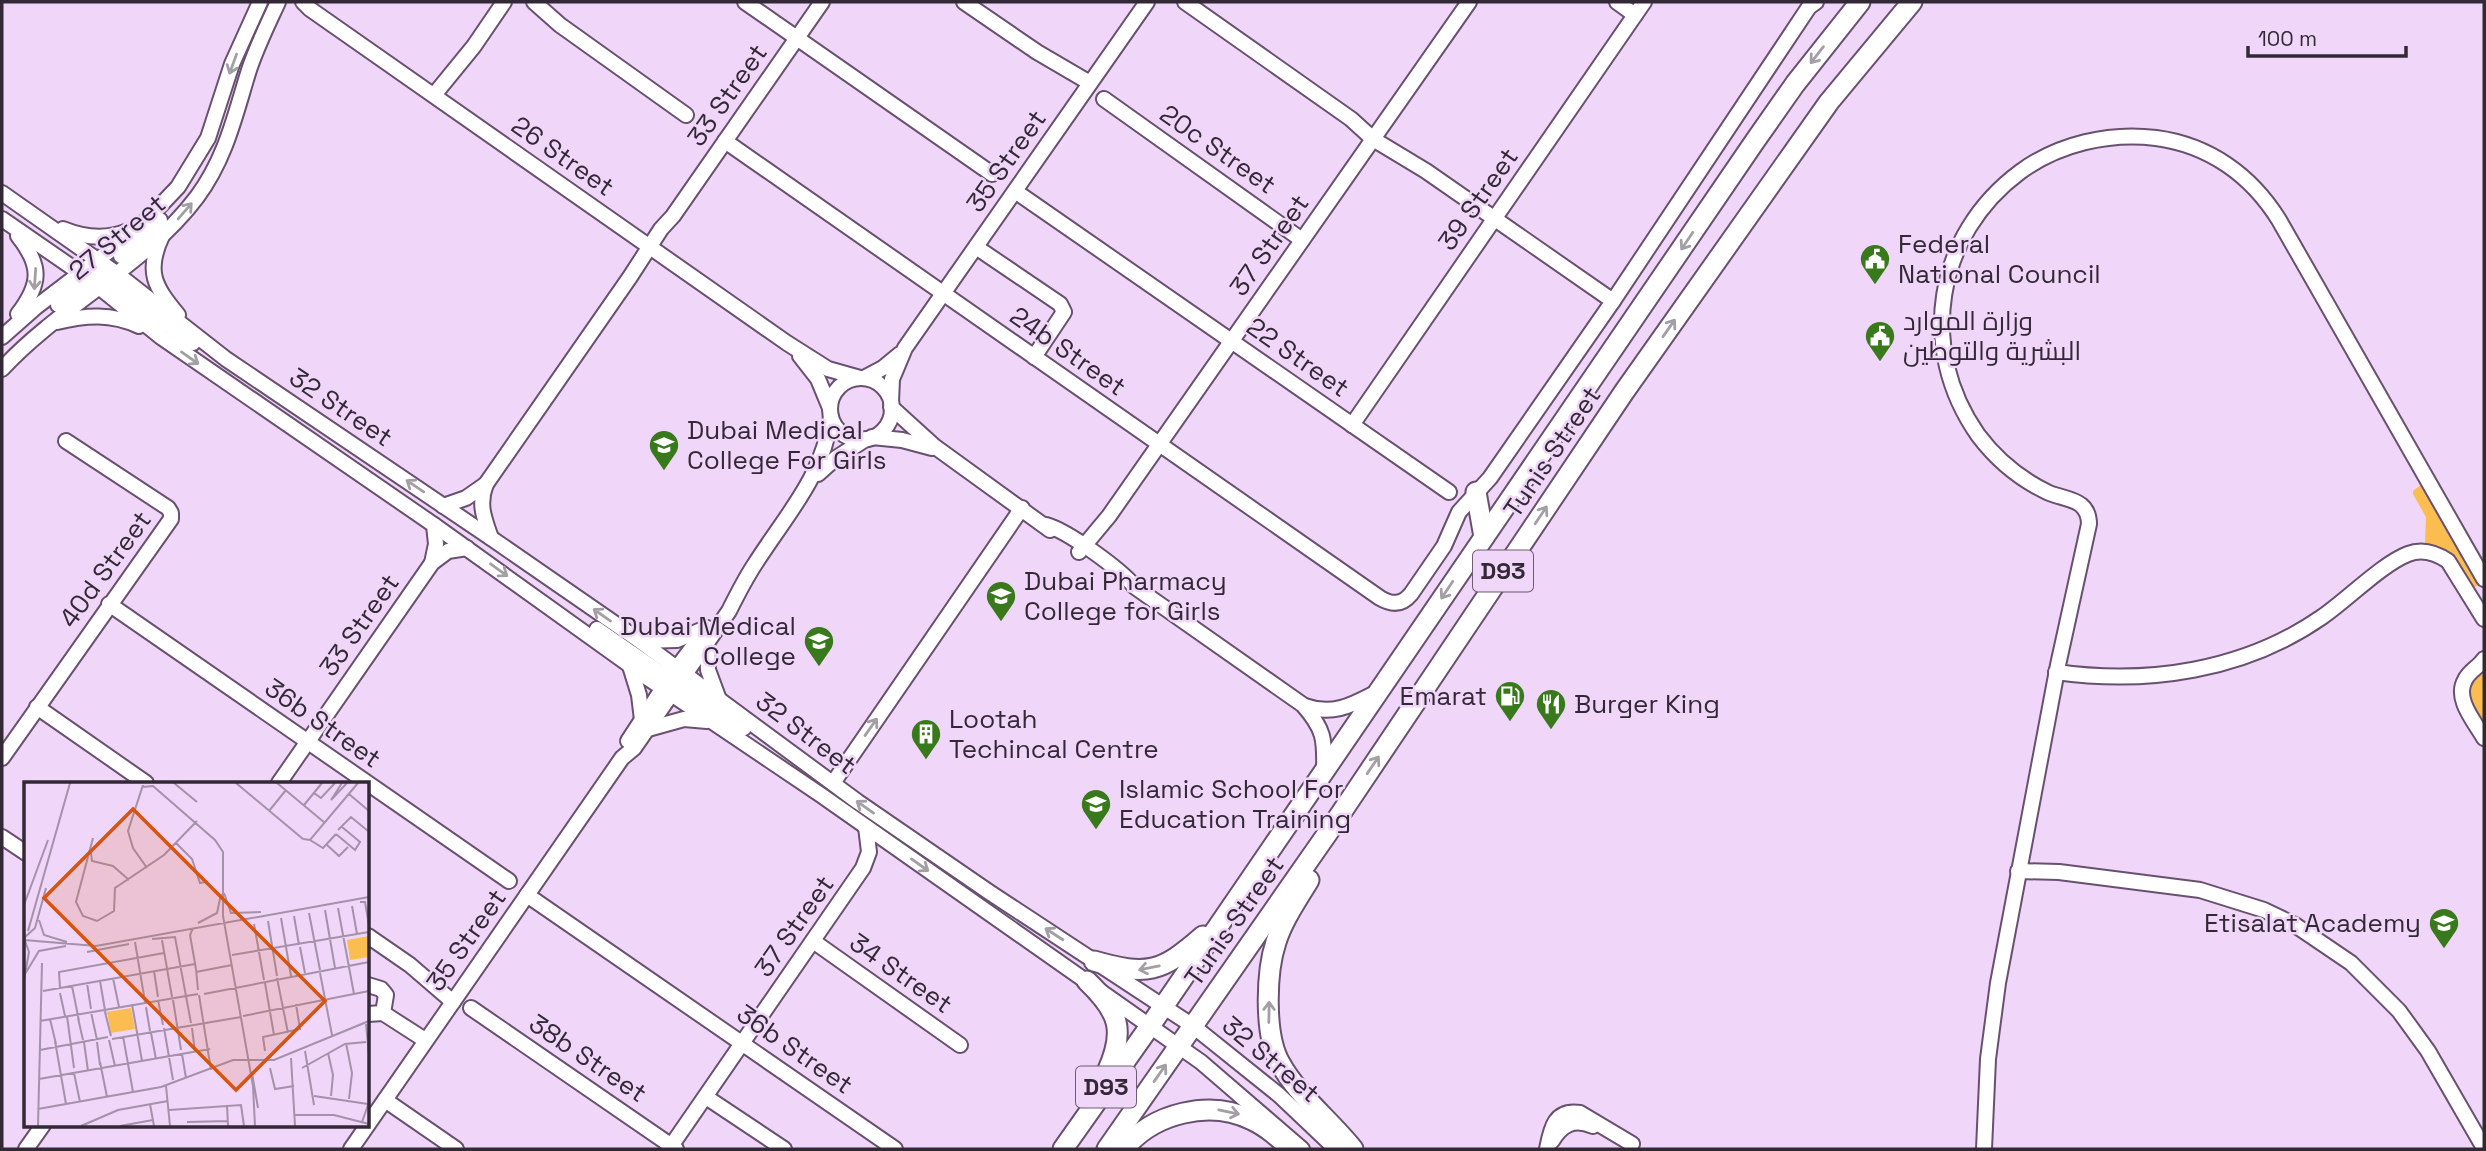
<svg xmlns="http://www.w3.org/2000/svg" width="2486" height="1151" font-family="'Space Grotesk',Cairo,sans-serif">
<rect width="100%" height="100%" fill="#f0d6f8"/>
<g fill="#fbbc50">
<path d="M2422,484L2480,584L2473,588C2461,568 2451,545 2425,544L2426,517L2413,494V491Z"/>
<path d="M2484,671V724C2472,703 2460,688 2484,671Z"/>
</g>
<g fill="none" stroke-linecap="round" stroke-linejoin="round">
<g stroke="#68516f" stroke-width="18">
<g id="minor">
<polyline points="303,2 310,9 787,343 828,369 860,378"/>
<polyline points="534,2 560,25 686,115"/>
<polyline points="745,2 992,174"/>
<polyline points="964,2 1037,52 1090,83"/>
<polyline points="1185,2 1351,119 1373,139 1426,171 1613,301"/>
<polyline points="1617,2 1635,15"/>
<polyline points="434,95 474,46 504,2"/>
<polyline points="1104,99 1302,240"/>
<path d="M725,141L1380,598C1392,605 1402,605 1411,594L1444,546L1459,512L1490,478L1613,301L1809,7L1816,2"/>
<polyline points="1015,191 1449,492"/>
<polyline points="2,193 116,273 226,359 491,538 640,641 858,802 989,892 1193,1026 1279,1095 1336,1149"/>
<polyline points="2,219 89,279 161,337 434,525 649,679 821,795 1201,1062 1302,1149"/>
<path d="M63,229C85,238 106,240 128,231"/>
<path d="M162,236C145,272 155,287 178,315"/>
<polyline points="976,247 1060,304 1064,312 1034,357"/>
<polyline points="121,256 160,220"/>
<polyline points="98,276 193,343"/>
<polyline points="58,305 83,285 92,274"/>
<path d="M18,314C41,284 42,266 18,236"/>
<path d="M57,322C86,315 111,313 139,326"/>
<polyline points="2,337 36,307 138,229 178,187 208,138 232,64 260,2"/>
<polyline points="800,356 818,379 830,408"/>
<path d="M2,369C60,306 146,265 197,197C226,158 235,115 249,70C257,46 268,24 278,2"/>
<polyline points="864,378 883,368 900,354"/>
<circle cx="861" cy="409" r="31"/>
<polyline points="891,402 892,379 905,348 1147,2"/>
<polyline points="891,407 934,446 1050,530"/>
<polyline points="1352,425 1644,2"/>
<polyline points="872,437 902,440 932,448"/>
<polyline points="818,474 836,458 866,439"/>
<path d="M486,484C478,504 484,518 491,538"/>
<polyline points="443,506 466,498 486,484 630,277 661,229 673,216 822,2"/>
<path d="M1046,525C1068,531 1120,569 1135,587L1303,705C1324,729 1325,739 1324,771"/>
<polyline points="1079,552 1109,516 1469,2"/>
<polyline points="432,563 436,544 434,525"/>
<polyline points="109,604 509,881"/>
<polyline points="597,629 662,674 678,677"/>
<polyline points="640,641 677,640 706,628"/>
<polyline points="707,644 708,670 718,697"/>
<path d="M2484,659C2479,667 2469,671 2465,680C2454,699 2475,722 2484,738"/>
<polyline points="630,666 639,695 642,720"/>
<path d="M2056,672C2148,685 2244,671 2322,617C2347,600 2382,564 2408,554C2423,548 2436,553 2448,561L2484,619"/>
<polyline points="673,684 683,686 744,728"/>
<path d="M1305,706C1333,716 1352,705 1377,692"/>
<polyline points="37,707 146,783"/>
<polyline points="648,729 684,719 707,721"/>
<polyline points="628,741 670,677 707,628"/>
<polyline points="2,758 171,519 171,513 168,508 66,441"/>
<polyline points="279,783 432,563 448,551 467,548"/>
<polyline points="833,783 1022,508"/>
<polyline points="2,837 26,853"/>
<polyline points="2018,871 2059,872 2200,890 2264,910 2295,925 2351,963 2399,1011 2428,1051 2484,1148"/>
<polyline points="527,895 895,1149"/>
<polyline points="368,936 410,965 453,1002"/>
<polyline points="813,941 960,1045"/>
<polyline points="368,985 381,989 386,995 383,1013"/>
<polyline points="471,1008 676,1149"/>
<polyline points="368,1014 383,1013 425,1040"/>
<polyline points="706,1097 784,1149"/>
<polyline points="385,1100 456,1149"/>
<path d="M1552,1141C1562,1124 1574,1118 1593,1126"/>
<polyline points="26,1149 43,1125"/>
<path d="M351,1149L622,758L634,748L729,611C737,595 745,579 755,564C786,515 823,477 831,417"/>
<polyline points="669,1149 863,868 869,852 866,827"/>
<path d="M1547,1149C1551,1129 1554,1109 1580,1113L1632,1144"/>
<path d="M1984,1149L1988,1059L1998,983L2058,665L2089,524C2089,516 2087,510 2081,505C2072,498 2057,497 2047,492C2020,479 1996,459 1978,435C1917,348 1935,235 2020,172C2058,144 2109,132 2156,138C2209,145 2251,175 2279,220L2484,579"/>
</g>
</g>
<g stroke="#68516f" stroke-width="23">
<g id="major">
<polyline points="1476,492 1484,537"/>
<path d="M1309,880C1297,900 1283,920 1276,942C1266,972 1264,1035 1280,1063C1298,1096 1330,1120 1353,1149"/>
<path d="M1094,961C1147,976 1161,973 1203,936"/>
<path d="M1087,981C1119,1012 1126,1030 1107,1072"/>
<polyline points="1063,1149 1150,1026 1755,141 1795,84 1860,2"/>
<polyline points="1107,1149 1327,834 1624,392 1829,102 1912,2"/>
<path d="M1124,1149C1153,1113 1210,1099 1252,1120C1267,1127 1279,1138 1291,1149"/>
</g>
</g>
<use href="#minor" stroke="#fff" stroke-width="14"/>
<use href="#major" stroke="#fff" stroke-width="19"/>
</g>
<defs><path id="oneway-shaft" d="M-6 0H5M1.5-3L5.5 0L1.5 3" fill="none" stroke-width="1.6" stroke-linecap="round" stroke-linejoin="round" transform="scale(1.75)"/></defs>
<g stroke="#a39fa5">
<use href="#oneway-shaft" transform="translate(1817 55) rotate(128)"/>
<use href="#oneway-shaft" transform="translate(233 64) rotate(110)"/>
<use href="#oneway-shaft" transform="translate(185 211) rotate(-49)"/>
<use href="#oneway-shaft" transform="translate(1687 241) rotate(124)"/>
<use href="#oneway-shaft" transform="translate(35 279) rotate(94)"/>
<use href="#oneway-shaft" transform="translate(1669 328) rotate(-55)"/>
<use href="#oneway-shaft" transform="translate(190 358) rotate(35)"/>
<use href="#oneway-shaft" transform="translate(415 486) rotate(-146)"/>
<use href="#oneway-shaft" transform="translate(1541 515) rotate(-56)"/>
<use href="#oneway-shaft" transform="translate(499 570) rotate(36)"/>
<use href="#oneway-shaft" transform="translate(1447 590) rotate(124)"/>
<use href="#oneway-shaft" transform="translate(602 615) rotate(-145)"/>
<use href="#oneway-shaft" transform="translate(871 727) rotate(-55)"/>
<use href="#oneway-shaft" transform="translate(1373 765) rotate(-56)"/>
<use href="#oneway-shaft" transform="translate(865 807) rotate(-145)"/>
<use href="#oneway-shaft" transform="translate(920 865) rotate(35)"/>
<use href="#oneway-shaft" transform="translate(1054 934) rotate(-147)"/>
<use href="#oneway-shaft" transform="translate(1149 968) rotate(169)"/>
<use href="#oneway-shaft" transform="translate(1269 1012) rotate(-89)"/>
<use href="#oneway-shaft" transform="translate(1160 1073) rotate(-55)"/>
<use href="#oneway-shaft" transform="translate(1229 1112) rotate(12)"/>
</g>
<defs>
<g id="civic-pin" transform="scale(1.575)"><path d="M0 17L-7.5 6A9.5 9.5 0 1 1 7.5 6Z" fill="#387a1b" stroke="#f0d6f8"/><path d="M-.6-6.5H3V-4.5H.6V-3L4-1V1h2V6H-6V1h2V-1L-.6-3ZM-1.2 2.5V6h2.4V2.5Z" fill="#fff"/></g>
<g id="university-pin" transform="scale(1.575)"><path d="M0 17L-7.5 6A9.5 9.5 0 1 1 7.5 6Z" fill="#387a1b" stroke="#f0d6f8"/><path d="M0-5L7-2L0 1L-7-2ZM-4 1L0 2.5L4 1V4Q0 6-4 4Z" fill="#fff"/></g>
<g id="fuel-pin" transform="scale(1.575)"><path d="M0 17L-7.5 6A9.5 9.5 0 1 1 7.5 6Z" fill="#387a1b" stroke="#f0d6f8"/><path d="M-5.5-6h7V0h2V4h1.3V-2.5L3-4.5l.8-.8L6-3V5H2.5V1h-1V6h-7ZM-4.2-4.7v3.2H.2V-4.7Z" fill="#fff"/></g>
<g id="restaurant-pin" transform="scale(1.575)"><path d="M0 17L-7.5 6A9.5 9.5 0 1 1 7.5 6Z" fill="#387a1b" stroke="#f0d6f8"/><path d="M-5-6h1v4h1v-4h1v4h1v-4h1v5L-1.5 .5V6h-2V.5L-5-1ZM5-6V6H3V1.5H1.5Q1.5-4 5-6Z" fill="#fff"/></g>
<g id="building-pin" transform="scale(1.575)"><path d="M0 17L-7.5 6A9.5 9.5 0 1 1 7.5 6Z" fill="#387a1b" stroke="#f0d6f8"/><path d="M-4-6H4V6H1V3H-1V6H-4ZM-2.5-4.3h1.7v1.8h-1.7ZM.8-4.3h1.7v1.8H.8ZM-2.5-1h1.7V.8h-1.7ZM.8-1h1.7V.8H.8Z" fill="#fff"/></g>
<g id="school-pin" transform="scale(1.575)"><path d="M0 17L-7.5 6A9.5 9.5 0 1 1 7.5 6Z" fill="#387a1b" stroke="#f0d6f8"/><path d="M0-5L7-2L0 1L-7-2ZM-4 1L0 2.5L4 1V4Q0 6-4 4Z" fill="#fff"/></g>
</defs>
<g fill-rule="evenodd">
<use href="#civic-pin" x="1875" y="259"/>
<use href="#civic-pin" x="1880" y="336"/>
<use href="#university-pin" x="664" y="445"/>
<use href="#university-pin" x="1001" y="596"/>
<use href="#university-pin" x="819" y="641"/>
<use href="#fuel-pin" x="1510" y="696"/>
<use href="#restaurant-pin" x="1551" y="704"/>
<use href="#building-pin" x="926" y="734"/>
<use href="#school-pin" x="1096" y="804"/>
<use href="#university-pin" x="2444" y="923"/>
</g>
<g text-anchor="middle" stroke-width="5" stroke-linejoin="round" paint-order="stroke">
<g fill="#f0d6f8" stroke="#6c5d70" stroke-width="2">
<rect x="1473" y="550.5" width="60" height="41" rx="5"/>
<rect x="1076" y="1066.5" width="60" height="41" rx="5"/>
</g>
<g font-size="24" font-weight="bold" fill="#332936">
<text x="1503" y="579">D93</text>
<text x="1106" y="1095">D93</text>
</g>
<g font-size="26" fill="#332936" stroke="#f0d6f8">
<text transform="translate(727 95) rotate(-55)" y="9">33 Street</text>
<text transform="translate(1218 149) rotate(35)" y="9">20c Street</text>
<text transform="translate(563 156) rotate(35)" y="9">26 Street</text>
<text transform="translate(1006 161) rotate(-55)" y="9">35 Street</text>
<text transform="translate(1478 199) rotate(-55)" y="9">39 Street</text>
<text transform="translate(117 237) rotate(-40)" y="9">27 Street</text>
<text transform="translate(1269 245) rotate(-55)" y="9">37 Street</text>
<text transform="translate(1068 351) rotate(35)" y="9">24b Street</text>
<text transform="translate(1298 357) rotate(35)" y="9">22 Street</text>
<text transform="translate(341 407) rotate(34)" y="9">32 Street</text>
<text transform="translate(1552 452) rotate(-56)" y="9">Tunis Street</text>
<text transform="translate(105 569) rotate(-54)" y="9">40d Street</text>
<text transform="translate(359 625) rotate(-55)" y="9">33 Street</text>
<text transform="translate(323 723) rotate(35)" y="9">36b Street</text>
<text transform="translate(806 733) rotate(37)" y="9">32 Street</text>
<text transform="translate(1234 921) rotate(-55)" y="9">Tunis Street</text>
<text transform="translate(794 926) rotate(-55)" y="9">37 Street</text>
<text transform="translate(466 940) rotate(-55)" y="9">35 Street</text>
<text transform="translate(901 973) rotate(35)" y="9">34 Street</text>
<text transform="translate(795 1049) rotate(35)" y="9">36b Street</text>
<text transform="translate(588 1058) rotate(34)" y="9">38b Street</text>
<text transform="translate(1271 1059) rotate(40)" y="9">32 Street</text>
</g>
<g font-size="26" fill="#332936" stroke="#f0d6f8" text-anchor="start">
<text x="1898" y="253">Federal<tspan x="1898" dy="30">National Council</tspan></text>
<text x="1903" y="330">وزارة الموارد<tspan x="1903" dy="30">البشرية والتوطين</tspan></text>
<text x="687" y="439">Dubai Medical<tspan x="687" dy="30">College For Girls</tspan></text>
<text x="1024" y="590">Dubai Pharmacy<tspan x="1024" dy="30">College for Girls</tspan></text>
<text x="796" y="635" text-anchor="end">Dubai Medical<tspan x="796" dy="30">College</tspan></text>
<text x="1487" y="705" text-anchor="end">Emarat</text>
<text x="1574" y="713">Burger King</text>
<text x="949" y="728">Lootah<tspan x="949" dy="30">Techincal Centre</tspan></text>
<text x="1119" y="798">Islamic School For<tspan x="1119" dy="30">Education Training</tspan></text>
<text x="2421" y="932" text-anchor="end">Etisalat Academy</text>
</g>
</g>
<g transform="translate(24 782)">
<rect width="345" height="345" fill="#f0d6f8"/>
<path d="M345,154V175L326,178L323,158ZM107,226L111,247L87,251L83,230Z" fill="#fbbc50"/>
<path fill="none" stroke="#a491aa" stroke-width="2" d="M150,1L173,20M212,1L279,57M253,1L301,41M318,1L307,18L323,1M119,3L104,49L109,66L123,86M118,5L129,4L191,58L199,70V134L229,304L231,344M290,11L297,16L311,1M325,12L345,29M280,23L298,1M245,29L262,8M314,48L327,35L344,49M312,52L331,68L336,60L318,45M69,56L52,120L59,134L73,139L90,129L91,106L140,73L173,39M279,57L286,58L334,1M286,58L299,66L312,52M152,61L168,77L176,101L181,100M303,63L315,74L324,65M67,71L68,79L89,84L105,98M200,111L207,131L237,130M336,120H341L345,143M0,123L24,58M328,124L333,152M314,126L330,212M301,128L311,186M285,131L296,188M270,134L275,163M257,136L267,194M15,138L20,153L43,160M244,139L253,194M174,141L193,131L197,112M230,142L240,198M169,146L166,153L172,187M4,149L46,1M0,156L11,146L22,106M0,156L5,170L0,198M128,157L151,155L167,241M0,158L72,164L345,115M138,158L148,215M111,160L121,220M276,165L281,191M63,170L105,162M208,173L345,150M172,187L174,208M130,189L134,215M172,190L208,183M296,191L308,253M1,192L15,169L42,164M89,196L95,225M253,196L264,251M76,199L82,234M63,201L67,227M241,201L250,253M48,204L55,239M36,206L35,190L140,171M19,209L171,182M36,211L41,234M180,212L345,180M175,213L187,288M134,218L139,243M149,218L157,268M108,222L118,279M122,225L126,249M67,230L73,258M81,230L87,254M43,234L50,286M219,234L345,209M54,236L59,258M26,237L32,262M16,239L174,212M342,242L345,273M140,246L149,298M168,246L171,270M127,251L132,277M99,254L109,310M88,257L217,235M85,258L91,284M31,259L42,322M60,260L64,289M73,260L76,283M322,261L328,291L325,317M16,268L84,255M241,269L239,255L276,247L272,222M281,269L290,323M304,271L309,293L307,314M158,272L162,296M267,276L271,344M76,280L83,315M246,286L251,307L270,304M278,286L321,262L342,260M50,291L56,320M228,291L234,326M15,297L186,267M142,304L146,344M290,314L344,322M126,322L130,344M203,323L204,344M14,327L137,305L209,278H250L345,239M145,328L217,323L220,344M271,333H310L345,342M163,340L204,339M338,340L345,320M14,344L18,181M57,344L94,328L144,319M96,344L129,338"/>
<path fill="#d65410" fill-opacity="0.15" stroke="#d65410" stroke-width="3.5" d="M109,27L301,219L212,308L20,116Z"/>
<rect width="345" height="345" fill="none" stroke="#332936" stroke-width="3.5"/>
</g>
<rect width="2486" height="1151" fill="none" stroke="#332936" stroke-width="7"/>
<path d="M2248 46v10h158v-10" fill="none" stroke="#332936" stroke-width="3.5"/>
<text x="2258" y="46" font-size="21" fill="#332936" stroke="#f0d6f8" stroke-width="5" paint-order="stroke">100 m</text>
</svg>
